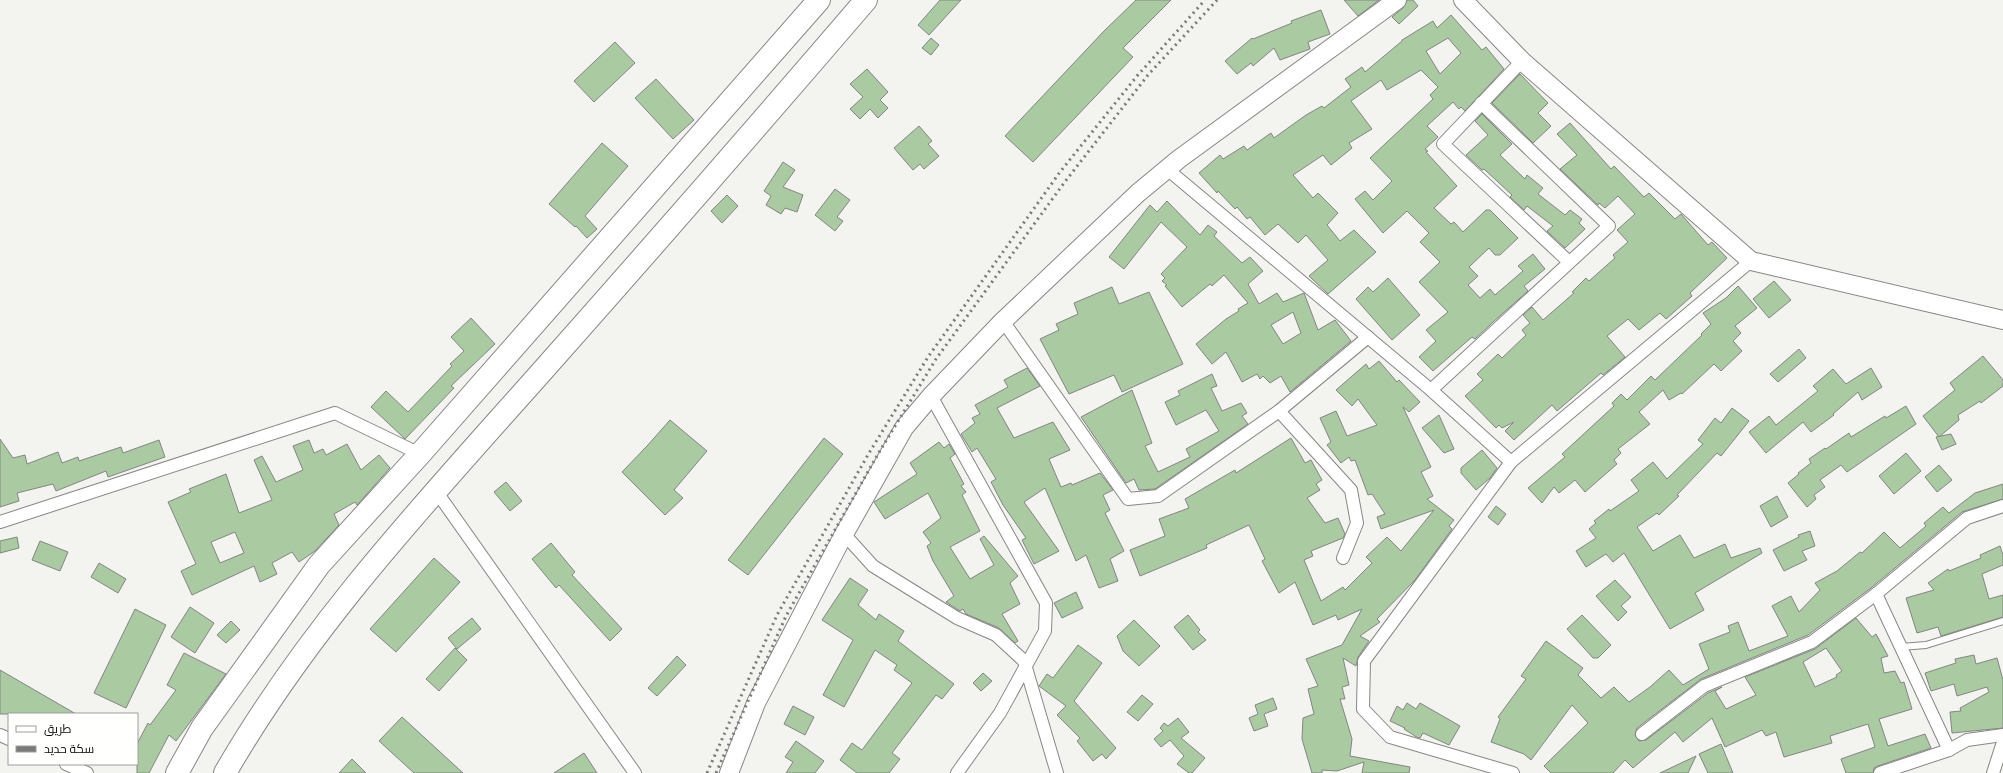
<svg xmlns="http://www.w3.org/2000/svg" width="2003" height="773" font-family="'Exo 2',Cairo,sans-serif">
<rect width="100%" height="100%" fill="#f3f4f0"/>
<g fill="#aacaa1" stroke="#838583" fill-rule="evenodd">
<polygon points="940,0 961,0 929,35 918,25"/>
<polygon points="1136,0 1171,0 1123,48 1133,57 1033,162 1005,136 1104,31"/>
<polygon points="1344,0 1379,0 1358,16"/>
<polygon points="1407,0 1413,0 1418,6 1399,24 1392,17 1403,8"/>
<polygon points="1321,10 1330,34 1308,42 1310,49 1280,60 1274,48 1253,66 1251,63 1237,74 1225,61 1252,38 1253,39 1292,23 1291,21"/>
<path d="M1451,15L1482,50L1486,47L1504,69L1465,111L1461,107L1459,109L1453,102L1427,126L1438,137L1425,149L1428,151L1426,152L1457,186L1434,208L1451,224L1454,222L1463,232L1486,210H1490L1518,238L1500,255H1495L1489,248L1469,267L1478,276L1468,285L1480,298L1490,289L1495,295L1523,271L1518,266L1533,254L1545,269L1524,286L1528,291L1493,322L1475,339L1472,337L1433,371L1419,357L1436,341L1426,330L1448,312L1419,282L1440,262L1420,242L1429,233L1407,211L1383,233L1355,199L1365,191L1373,200L1392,181L1370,158L1433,99L1430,95L1438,87L1421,70L1387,90L1381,80L1351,101L1372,129L1349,143L1352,148L1331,165L1323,155L1293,175L1313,198L1318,193L1338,213L1327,225L1340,241L1354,230L1376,252L1328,294L1309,276L1328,260L1306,235L1298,243L1278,224L1265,235L1250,217L1247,219L1237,207L1235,209L1218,191L1217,193L1199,173L1220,155L1223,159L1244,146L1247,150L1271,133L1274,138L1306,115L1322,106L1324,108L1351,87L1345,79L1362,67L1365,72L1402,41V40L1433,21L1437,28ZM1448,38L1461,53L1440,74L1426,51Z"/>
<polygon points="931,38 939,45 931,55 922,48"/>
<polygon points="615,42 635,63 594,102 574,81"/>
<polygon points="867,69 888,92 880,100 888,108 878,118 870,109 860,119 850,109 863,97 850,84"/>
<polygon points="1520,74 1548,103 1538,113 1551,126 1533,143 1492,103"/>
<polygon points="656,79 694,120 673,139 635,98"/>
<polygon points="1482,114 1512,144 1500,155 1525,179 1527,175 1543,188 1538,194 1565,215 1570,210 1582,219 1579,223 1585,229 1565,248 1547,231 1553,226 1527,206 1524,210 1510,197 1512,195 1484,169 1482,170 1466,155 1488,135 1475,121"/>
<polygon points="1570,123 1611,169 1614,166 1644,197 1649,193 1675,219 1681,214 1708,245 1712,242 1727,258 1690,293 1692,296 1666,319 1660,313 1639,330 1628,319 1607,336 1625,357 1603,375 1601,373 1557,411 1552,405 1514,440 1505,431 1514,422 1502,428 1499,425 1496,428 1465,396 1483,380 1477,374 1498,354 1502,358 1526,335 1522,330 1530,323 1523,315 1532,307 1543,320 1574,293 1572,292 1586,278 1589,281 1615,258 1613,255 1628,242 1617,230 1635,214 1618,196 1605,208 1599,203 1598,205 1560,169 1577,155 1557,134"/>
<polygon points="919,126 932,141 928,144 939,156 924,169 920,164 913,170 894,148"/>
<polygon points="602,143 628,166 585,216 597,229 587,238 576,226 575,227 549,204"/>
<polygon points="783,162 795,170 783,187 803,195 797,212 785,208 781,214 766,205 771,196 764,191"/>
<polygon points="835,189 850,200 837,217 843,221 835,231 815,215"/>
<polygon points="727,195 738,206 722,223 711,211"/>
<path d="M1167,201L1200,235L1208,225L1217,232L1214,236L1242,263L1250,257L1263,271L1248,284L1259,304L1277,293L1283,302L1304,293L1318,330L1335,320L1351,341L1290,392L1281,376L1270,383L1263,376L1260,379L1257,374L1242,382L1226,352L1212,364L1196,344L1226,319L1239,311L1238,309L1248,303L1224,275L1212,286L1210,284L1182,307L1165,286L1167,285L1162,281L1165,278L1161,274L1187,247L1161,222L1124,269L1109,257L1150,205L1157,212ZM1293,312L1301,333L1283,344L1271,325Z"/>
<polygon points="1388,278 1420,315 1392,340 1356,299 1368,287 1373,292"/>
<polygon points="1774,281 1791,300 1769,318 1753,299"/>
<polygon points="1738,286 1757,308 1735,326 1741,333 1733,341 1742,351 1721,371 1714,364 1682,394 1681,393 1669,400 1663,390 1639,412 1650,424 1618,449 1621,453 1614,460 1617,464 1585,492 1575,480 1559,493 1554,487 1542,503 1528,488 1565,457 1562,454 1614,406 1612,403 1621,394 1627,400 1651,376 1655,380 1702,335 1701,334 1711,324 1703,313 1726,298"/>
<polygon points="1112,287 1119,304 1149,292 1183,364 1122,392 1114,375 1069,394 1040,339 1059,330 1056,324 1078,314 1074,303"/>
<polygon points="471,318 495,344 451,386 454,388 405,439 404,438 371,407 386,391 408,412 452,366 450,364 464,351 451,337"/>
<polygon points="1799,349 1806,358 1778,382 1770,374"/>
<polygon points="1983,356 2003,380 2003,386 1981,403 1980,401 1958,415 1959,420 1939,437 1923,416 1955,390 1950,383"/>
<polygon points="1379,361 1397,382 1399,380 1420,402 1409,412 1403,407 1431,467 1421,472 1433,496 1427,499 1454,520 1449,526 1452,529 1415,580 1377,619 1380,622 1360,636 1369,641 1358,657 1356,666 1343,658 1349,685 1342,687 1345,699 1340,699 1352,739 1350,756 1410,767 1409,773 1362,773 1364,762 1337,771 1322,770 1322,773 1312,773 1302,739 1303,718 1314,714 1308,689 1318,686 1306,659 1342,645 1362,609 1338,620 1336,615 1313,625 1295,582 1279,593 1262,561 1265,559 1249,525 1206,545 1207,548 1140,576 1130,550 1165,536 1159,519 1189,508 1185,499 1235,470 1236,473 1291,438 1305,463 1311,460 1322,480 1316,484 1320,490 1307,498 1325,523 1338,518 1345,534 1343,538 1311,551 1313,556 1304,560 1321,601 1343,587 1345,590 1372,563 1366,557 1387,537 1401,551 1434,510 1381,529 1377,517 1385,514 1372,494 1368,495 1355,460 1351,461 1349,457 1341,463 1327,445 1331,442 1320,418 1336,411 1347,436 1377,425 1358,399 1352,406 1336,390 1366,364 1369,369"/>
<polygon points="1027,368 1040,386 997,408 1014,438 1053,422 1070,450 1049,459 1061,487 1071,483 1072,485 1100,473 1113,490 1103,495 1110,510 1105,513 1124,551 1110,559 1118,581 1099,588 1086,555 1076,561 1045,488 1024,502 1059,551 1034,564 1022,540 1026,538 1003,505 991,482 996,479 977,448 972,452 961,434 975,423 972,418 980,414 975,405 1008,387 1004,380"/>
<polygon points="1871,368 1882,387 1862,400 1858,392 1833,414 1834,415 1811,432 1803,422 1766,453 1749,432 1769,416 1776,425 1818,391 1813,386 1833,369 1846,384"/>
<polygon points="1212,374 1217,386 1211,388 1222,411 1241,403 1247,413 1242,416 1248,424 1155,489 1139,490 1134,479 1126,483 1081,417 1132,390 1152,443 1145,446 1158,472 1190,457 1186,449 1219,431 1206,410 1176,425 1165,402 1180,395 1178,391"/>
<polygon points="1906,406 1916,424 1847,472 1841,465 1820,480 1825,487 1814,495 1816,499 1807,507 1788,483 1799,474 1798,473 1811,463 1809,459 1825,448 1826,449 1849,433 1851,437 1885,416 1886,418"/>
<polygon points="1732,408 1749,421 1721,456 1717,453 1677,495 1679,496 1659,515 1657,513 1637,527 1653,551 1680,535 1694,558 1725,544 1731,558 1760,548 1762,553 1695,593 1704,610 1670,629 1624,553 1613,562 1606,554 1586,567 1576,551 1596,538 1589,529 1596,523 1594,521 1609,509 1610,511 1639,491 1631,480 1653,462 1667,479 1703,444 1698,440 1715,418 1721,423"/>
<polygon points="1439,415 1454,449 1444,453 1422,428"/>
<polygon points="670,420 707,451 674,490 683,498 665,515 622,472 647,446"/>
<polygon points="1951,434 1956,444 1942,450 1936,437"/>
<polygon points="824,438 843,454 748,575 728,560"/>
<polygon points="0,439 13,458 25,455 27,464 58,452 62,463 78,457 79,461 121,447 123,453 159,440 165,457 108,477 106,471 56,491 53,484 17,493 19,501 0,507"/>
<path d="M309,440L314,453L323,449L326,455L347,444L361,470L379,455L390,468L357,505L355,502L334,514L339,525L315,551L299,562L292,552L272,563L277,574L260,582L254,566L192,595L181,571L196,564L168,502L191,492L189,489L226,474L239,513L272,500L254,460L262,456L276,482L303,470L293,446ZM235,532L244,553L220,563L211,542Z"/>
<polygon points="939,442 944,448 949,444 955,454 950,458 964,484 961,486 966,492 962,495 980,531 950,547 970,579 994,565 980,539 984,536 1018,576 1010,583 1020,604 1002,614 1018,641 1015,643 999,628 966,614 963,609 960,611 946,602 954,596 933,561 927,546 931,543 923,532 941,518 928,493 885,519 874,502 917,474 910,463"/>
<polygon points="1482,450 1497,468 1490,478 1476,490 1461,473 1461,468"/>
<polygon points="1906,453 1921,471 1894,494 1879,476"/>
<polygon points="1939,465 1952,480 1937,492 1925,477"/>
<polygon points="506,482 522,501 510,511 494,492"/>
<path d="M2003,484V499L1962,512L1871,588L1808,635L1701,679L1637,728L1635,735L1639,741L1646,740L1708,693L1722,687L1715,691L1726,709L1756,695L1745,677L1815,649L1856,618L1872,637L1876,634L1888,656L1881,658L1884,673L1895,671L1901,683L1904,682L1912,709L1879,719L1888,746L1925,734L1931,748L1878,766L1874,768L1873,773H1846L1841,759L1875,747L1868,724L1830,736L1832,743L1784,757L1776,732L1766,736L1762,730L1725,747L1712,718L1683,742L1675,732L1633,768L1625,760L1613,773H1551L1544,766L1588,723L1572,705L1531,760L1524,754L1491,742L1500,719L1498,717L1526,679L1521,676L1546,641L1583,668L1578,675L1601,698L1614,687L1629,702L1650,687L1669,670L1683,685L1709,669L1699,644L1730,632L1728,626L1738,622L1749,651L1788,636L1772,606L1791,596L1799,612L1820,590L1815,583L1837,571L1860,552L1862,553L1884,532L1900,548L1926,526L1924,523L1943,507L1949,513L1975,493ZM1826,648L1842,671L1836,675L1837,677L1815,687L1803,662Z"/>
<polygon points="1777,496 1788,517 1771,527 1760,506"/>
<polygon points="1496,506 1506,514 1498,525 1488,517"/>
<polygon points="1810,531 1815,546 1802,551 1807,560 1784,571 1773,550 1799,537 1798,535"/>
<polygon points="17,537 19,548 0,553 0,541"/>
<polygon points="40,541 68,552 60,571 32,560"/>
<polygon points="551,543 575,572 572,575 622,629 610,641 559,585 556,588 532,559"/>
<polygon points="2000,546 2003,555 2003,565 1982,574 1989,599 2003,595 2003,617 1941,636 1938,627 1917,633 1906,598 1934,590 1928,583 1948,569 1949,571 1981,558 1980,555"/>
<polygon points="434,558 460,582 396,652 370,629"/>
<polygon points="99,563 126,579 118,593 91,577"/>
<polygon points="850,578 868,590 858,605 876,620 879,614 904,631 898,641 954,684 942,699 936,695 892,753 900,759 889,773 857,773 840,760 852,743 862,750 912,683 894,670 897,665 875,650 844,707 823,695 853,640 822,620"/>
<polygon points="1615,580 1631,597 1621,606 1627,612 1618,621 1596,596"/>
<polygon points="1076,592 1083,608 1062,618 1054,603"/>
<polygon points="190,607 214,623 195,653 171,637"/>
<polygon points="135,609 166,625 126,708 94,693"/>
<polygon points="1188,615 1200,630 1198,632 1206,640 1193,650 1174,627"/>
<polygon points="1582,615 1611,645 1598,658 1593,658 1567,629"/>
<polygon points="472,618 481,629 457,649 448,638"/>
<polygon points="1134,620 1160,646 1139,666 1123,651 1117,636"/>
<polygon points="231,621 240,630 226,643 217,635"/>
<polygon points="1078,645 1102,663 1074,701 1116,748 1106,759 1102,754 1093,761 1077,741 1080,738 1057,715 1066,706 1039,686 1047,674 1053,678"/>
<polygon points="455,648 467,660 439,691 426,679"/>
<polygon points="184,653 226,674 176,741 169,735 149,773 137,773 137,744 148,723 150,725 176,690 167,685"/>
<polygon points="1974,655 1976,664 1997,658 2003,680 2003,728 1952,733 1950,712 1961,711 1960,708 1989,692 1987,687 1957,696 1954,684 1931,691 1925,673 1956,663 1955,659"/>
<polygon points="677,656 686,665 657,696 648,688"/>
<polygon points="0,670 76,714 0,714"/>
<polygon points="983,673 992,681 981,691 973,683"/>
<polygon points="1142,695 1153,704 1138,721 1127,712"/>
<polygon points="1273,698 1277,709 1264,714 1268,726 1254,731 1249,718 1258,714 1255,705"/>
<polygon points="1407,703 1416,709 1420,703 1460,726 1449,745 1423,733 1420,738 1418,738 1404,729 1405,728 1390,721 1397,706 1403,710"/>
<polygon points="793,706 814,717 805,735 784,724"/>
<polygon points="402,717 463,773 414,773 379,741"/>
<polygon points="1178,718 1189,732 1181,738 1205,758 1192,773 1189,773 1177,764 1184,756 1170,740 1161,747 1154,739 1163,731 1160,728 1164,723 1168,726"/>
<polygon points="796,741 824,761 815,773 786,773 793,762 785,757"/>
<polygon points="1721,744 1733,773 1708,773 1699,754"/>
<polygon points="584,753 597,773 554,773"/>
<polygon points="1696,756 1688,773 1660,773"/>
<polygon points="352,759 366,773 339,773"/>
</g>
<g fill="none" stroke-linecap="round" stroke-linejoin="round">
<g stroke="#878885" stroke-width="8">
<polyline id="lane" points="1901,647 1926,645 2003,621"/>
</g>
<g stroke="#878885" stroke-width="14">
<g id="street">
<polyline points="1522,61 1443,144 1569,262"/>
<polyline points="1167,169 1431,390 1511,462"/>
<polyline points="1003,321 1128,499 1158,496 1279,411 1368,337"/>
<polyline points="1431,390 1609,226 1481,103"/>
<polyline points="931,396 1046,603 1045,631 1000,713 957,773"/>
<polyline points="1279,411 1351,490 1357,523 1343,558"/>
<polyline points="436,491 635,773"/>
<polyline points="0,522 335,413 420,454"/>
<polyline points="844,534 873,566 957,618 996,635 1024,661 1057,773"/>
<polyline points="1876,594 1967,518 2003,506"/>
<polyline points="1642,734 1704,686 1812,642 1876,594 1949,750"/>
<polyline points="0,735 9,739"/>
<polyline points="66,764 87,773"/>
<polyline points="1513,773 1390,737 1363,709 1364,661 1511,462 1751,261"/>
<polyline points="1880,773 1949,750 1967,740 2003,735"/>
<polyline points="1993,773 2003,742"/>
</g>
</g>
<g stroke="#878885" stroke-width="20">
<g id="secondary">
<polyline points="1463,0 1522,61 1751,261 2003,320"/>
<polyline points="729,773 756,703 844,534 904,428 931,396 1003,321 1138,193 1179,159 1397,0"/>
</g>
</g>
<g stroke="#878885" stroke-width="24">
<g id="highway">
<polyline points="177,773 202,728 319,565 420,454 819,0"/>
<path d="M225,773C309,627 425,503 537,377C648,252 757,127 866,0"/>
</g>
</g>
<use href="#lane" stroke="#fff" stroke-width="6"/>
<use href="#street" stroke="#fff" stroke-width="12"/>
<use href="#secondary" stroke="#fff" stroke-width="18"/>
<use href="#highway" stroke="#fff" stroke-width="22"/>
<g stroke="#7a7b78" stroke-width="3" stroke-dasharray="2 4" stroke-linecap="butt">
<polyline points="707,773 777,615 869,453 928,357 1060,172 1137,76 1205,0"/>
<polyline points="716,773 786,616 878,454 936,359 1064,183 1148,75 1217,0"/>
</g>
</g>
<rect x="8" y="713" width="130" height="52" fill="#fffffe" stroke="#9e9e9d"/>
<rect x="16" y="726" width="20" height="6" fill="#ffffff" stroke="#9e9e9d"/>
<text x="44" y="733" font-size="12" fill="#0c0c0b">طريق</text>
<rect x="16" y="746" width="20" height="6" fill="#7a7b78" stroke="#9e9e9d"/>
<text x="44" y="753" font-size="12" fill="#0c0c0b">سكة حديد</text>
</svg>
